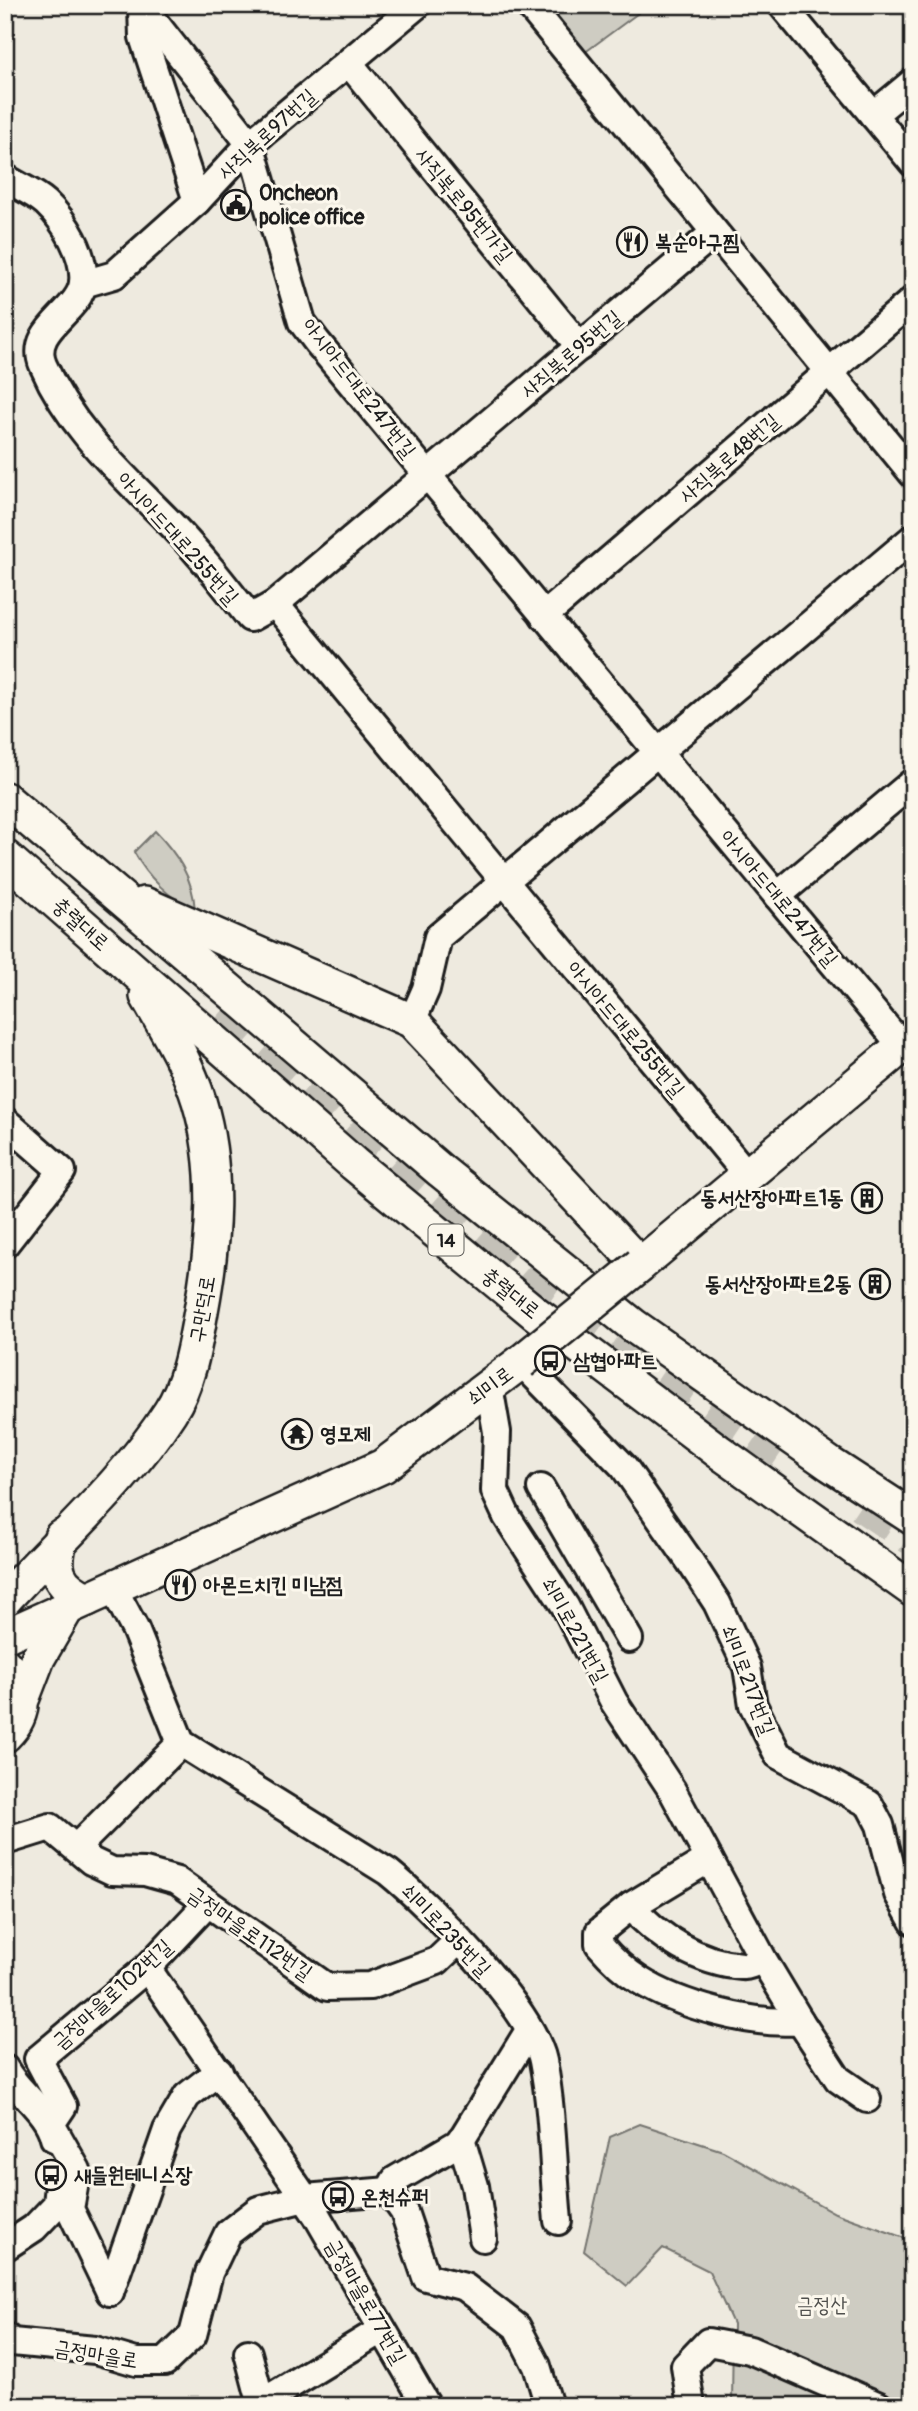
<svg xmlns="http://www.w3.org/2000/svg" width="918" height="2411" font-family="Pangolin,'Poor Story',sans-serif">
<rect width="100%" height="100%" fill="#eeeadf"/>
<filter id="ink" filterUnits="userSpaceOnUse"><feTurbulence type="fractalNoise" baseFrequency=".0143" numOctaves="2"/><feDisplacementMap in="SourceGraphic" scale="14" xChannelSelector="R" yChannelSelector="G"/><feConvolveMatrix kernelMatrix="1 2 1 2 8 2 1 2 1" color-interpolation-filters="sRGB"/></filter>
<g filter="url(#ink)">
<g fill="#ceccc2" stroke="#75746f" stroke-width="2">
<polygon points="537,5 649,5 580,56"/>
<path d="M155,831C177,854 193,877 195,910C169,899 147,876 134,852Z"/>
<polygon points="640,2124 723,2151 835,2213 913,2241 913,2406 732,2406 733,2324 709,2271 663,2248 627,2286 584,2251 610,2137"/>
</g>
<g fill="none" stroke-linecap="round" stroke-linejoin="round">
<g stroke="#c4c1b8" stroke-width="38" stroke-dasharray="38 19" stroke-linecap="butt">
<polyline points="225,1008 546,1290 783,1450"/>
<polyline points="862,1503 913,1537"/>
</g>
<g stroke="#1c1c1c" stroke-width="32">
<g id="minor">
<polyline points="141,5 250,144 302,322 317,342 902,1046"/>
<polyline points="529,5 913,474"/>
<polyline points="782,5 913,163"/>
<polyline points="142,7 143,37 197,201"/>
<polyline points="349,63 580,347"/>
<polyline points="873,115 913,82"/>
<path d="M5,178C18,186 35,193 46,203C65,221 86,255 83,283C79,313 28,329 43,365C71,430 123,475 172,525C200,554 225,586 250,618L275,604L714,233"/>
<polyline points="83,284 114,275 197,201 250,144 417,5"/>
<polyline points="275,604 749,1177"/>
<polyline points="544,616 913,300"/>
<polyline points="777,896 913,782"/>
<polyline points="412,1021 426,989 438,937 913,538"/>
<polyline points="5,1121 62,1171 5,1244"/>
<polyline points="521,1362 624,1467 689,1560 717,1603 747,1667 753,1705 778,1755 869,1804 880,1825 898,1894 913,1921"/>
<polyline points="489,1386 497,1432 495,1491 507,1517 565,1606 614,1702 672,1790 764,1961 800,2021 838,2079 867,2099"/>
<polyline points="541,1488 629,1639"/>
<path d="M112,1586L135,1629L181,1743L388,1872C430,1906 532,2008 543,2061C553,2113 553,2169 558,2221"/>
<polyline points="5,1841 50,1827 91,1861 112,1871 145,1872 177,1881 327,1987 370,1986 437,1961 458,1941"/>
<polyline points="77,1847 181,1743"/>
<path d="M709,1859L631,1906L599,1932V1944C611,1958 623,1970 639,1980C678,2005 754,2026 800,2021"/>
<path d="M631,1906C657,1937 700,1963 742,1966C748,1967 756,1962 762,1959"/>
<polyline points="147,1968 317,2216 427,2406"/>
<path d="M5,2069C19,2094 48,2111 54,2138"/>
<polyline points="461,2139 475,2186 483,2238"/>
<polyline points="389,2191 395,2180 460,2142 528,2032"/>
<polyline points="5,2247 34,2228 57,2204 60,2176"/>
<polyline points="110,2292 70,2209 77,2170 51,2124 63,2106 38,2059 147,1968 207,1904"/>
<polyline points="110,2292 167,2130 187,2096 219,2071"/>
<polyline points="5,2336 12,2342 95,2350 136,2362 165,2362 193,2335 209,2273 228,2233 258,2210 305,2198 389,2191 404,2212 426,2277 465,2287 517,2327 537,2366 549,2406"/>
<polyline points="248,2353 262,2406"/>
<polyline points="261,2403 381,2330"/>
<polyline points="691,2406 685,2366 708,2342 750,2350 879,2406"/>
</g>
</g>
<g stroke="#1c1c1c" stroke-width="38">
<g id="major">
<polyline points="5,799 441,1171 634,1326 830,1464 913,1518"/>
<polyline points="5,857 354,1164 535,1313 718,1451 913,1590"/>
<polyline points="144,904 412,1021 640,1265 913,1037"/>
<path d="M61,1537C52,1569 56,1585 87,1599"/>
<path d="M5,1599C61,1538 125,1482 170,1412C189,1383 195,1344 201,1311C214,1241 220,1170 199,1101C188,1064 166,1029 147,996"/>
<polyline points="5,1636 383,1466 521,1362"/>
<path d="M5,1665C25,1689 28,1712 5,1735"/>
<polyline points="23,1697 38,1658 66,1610"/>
</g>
</g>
<use href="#minor" stroke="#fbf7ec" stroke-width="26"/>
<use href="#major" stroke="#fbf7ec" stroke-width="33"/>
<g stroke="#1c1c1c" stroke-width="38" stroke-linecap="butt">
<polyline id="major-bridge" points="521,1362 640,1265"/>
</g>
<use href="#major-bridge" stroke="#fbf7ec" stroke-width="33"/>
</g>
</g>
<defs>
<g id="civic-ring" transform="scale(1.575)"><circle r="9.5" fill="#fbf7ec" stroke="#1c1c1c" stroke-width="1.5"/><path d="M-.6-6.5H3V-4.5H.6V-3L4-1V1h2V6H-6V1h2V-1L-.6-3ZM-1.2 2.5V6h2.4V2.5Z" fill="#1c1c1c"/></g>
<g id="restaurant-ring" transform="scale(1.575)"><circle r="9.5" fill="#fbf7ec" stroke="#1c1c1c" stroke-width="1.5"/><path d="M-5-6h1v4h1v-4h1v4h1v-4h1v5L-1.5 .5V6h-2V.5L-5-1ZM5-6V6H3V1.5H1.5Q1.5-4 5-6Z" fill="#1c1c1c"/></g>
<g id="building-ring" transform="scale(1.575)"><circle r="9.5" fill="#fbf7ec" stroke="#1c1c1c" stroke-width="1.5"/><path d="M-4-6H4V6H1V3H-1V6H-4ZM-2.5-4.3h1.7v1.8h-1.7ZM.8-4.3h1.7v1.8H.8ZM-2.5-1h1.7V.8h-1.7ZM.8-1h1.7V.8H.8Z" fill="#1c1c1c"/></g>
<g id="bus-ring" transform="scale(1.575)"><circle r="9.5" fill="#fbf7ec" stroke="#1c1c1c" stroke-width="1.5"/><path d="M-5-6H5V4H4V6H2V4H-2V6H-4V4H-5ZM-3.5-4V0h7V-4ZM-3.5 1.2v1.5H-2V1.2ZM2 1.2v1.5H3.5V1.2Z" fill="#1c1c1c"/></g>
<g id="temple-ring" transform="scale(1.575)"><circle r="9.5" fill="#fbf7ec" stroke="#1c1c1c" stroke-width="1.5"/><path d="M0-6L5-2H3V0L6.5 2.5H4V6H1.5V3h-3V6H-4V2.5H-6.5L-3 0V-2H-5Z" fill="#1c1c1c"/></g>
</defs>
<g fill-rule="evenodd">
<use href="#civic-ring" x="236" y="205"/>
<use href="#restaurant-ring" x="632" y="242"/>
<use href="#building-ring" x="867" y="1198"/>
<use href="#building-ring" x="875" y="1284"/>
<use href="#bus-ring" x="550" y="1361"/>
<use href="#temple-ring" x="297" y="1434"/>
<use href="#restaurant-ring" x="180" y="1585"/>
<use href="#bus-ring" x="51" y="2175"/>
<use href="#bus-ring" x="338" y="2197"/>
</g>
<g text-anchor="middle" stroke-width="6" stroke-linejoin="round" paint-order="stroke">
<rect fill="#fbf7ec" stroke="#5f5e5a" stroke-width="2" x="428.5" y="1224.5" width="35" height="31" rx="5"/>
<g font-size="19" font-weight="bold" fill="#1c1c1c">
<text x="446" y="1247">14</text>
</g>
<g font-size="21" fill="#1c1c1c" stroke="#fbf7ec">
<text transform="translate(267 134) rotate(-42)" y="7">사직북로97번길</text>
<text transform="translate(464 205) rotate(51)" y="7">사직북로95번가길</text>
<text transform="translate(571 354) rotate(-40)" y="7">사직북로95번길</text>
<text transform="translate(359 388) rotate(52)" y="7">아시아드대로247번길</text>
<text transform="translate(729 458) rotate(-41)" y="7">사직북로48번길</text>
<text transform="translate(178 538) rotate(48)" y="7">아시아드대로255번길</text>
<text transform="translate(779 898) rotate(50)" y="7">아시아드대로247번길</text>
<text transform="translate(81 924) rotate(42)" y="7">충렬대로</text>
<text transform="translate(626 1029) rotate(50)" y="7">아시아드대로255번길</text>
<text transform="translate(511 1293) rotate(39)" y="7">충렬대로</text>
<text transform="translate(202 1309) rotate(-80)" y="7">구만덕로</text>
<text transform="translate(490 1386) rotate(-37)" y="7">쇠미로</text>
<text transform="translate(575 1630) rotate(61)" y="7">쇠미로221번길</text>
<text transform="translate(748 1680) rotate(69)" y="7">쇠미로217번길</text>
<text transform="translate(446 1930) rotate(46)" y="7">쇠미로235번길</text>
<text transform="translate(250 1933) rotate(35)" y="7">금정마을로112번길</text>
<text transform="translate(112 1994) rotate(-42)" y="7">금정마을로102번길</text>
<text transform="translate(366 2301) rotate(60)" y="7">금정마을로77번길</text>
<text transform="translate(96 2354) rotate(9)" y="7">금정마을로</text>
</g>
<g font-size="21" font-weight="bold" fill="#1c1c1c" stroke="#fbf7ec" text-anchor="start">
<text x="259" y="200">Oncheon<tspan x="259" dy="24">police office</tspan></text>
<text x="655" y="249">복순아구찜</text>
<text x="844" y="1205" text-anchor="end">동서산장아파트1동</text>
<text x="852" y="1291" text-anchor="end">동서산장아파트2동</text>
<text x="573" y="1368">삼협아파트</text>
<text x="320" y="1441">영모제</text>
<text x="203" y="1592">아몬드치킨 미남점</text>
<text x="74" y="2182">새들원테니스장</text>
<text x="361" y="2204">온천슈퍼</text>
</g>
<g font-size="21" fill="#51514e" stroke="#fbf7ec">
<text x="822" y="2312">금정산</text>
</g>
</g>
<rect width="918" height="2411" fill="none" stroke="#fbf7ec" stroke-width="28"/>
<rect x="14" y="14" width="890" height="2383" fill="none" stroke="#1c1c1c" stroke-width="2.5" filter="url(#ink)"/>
</svg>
